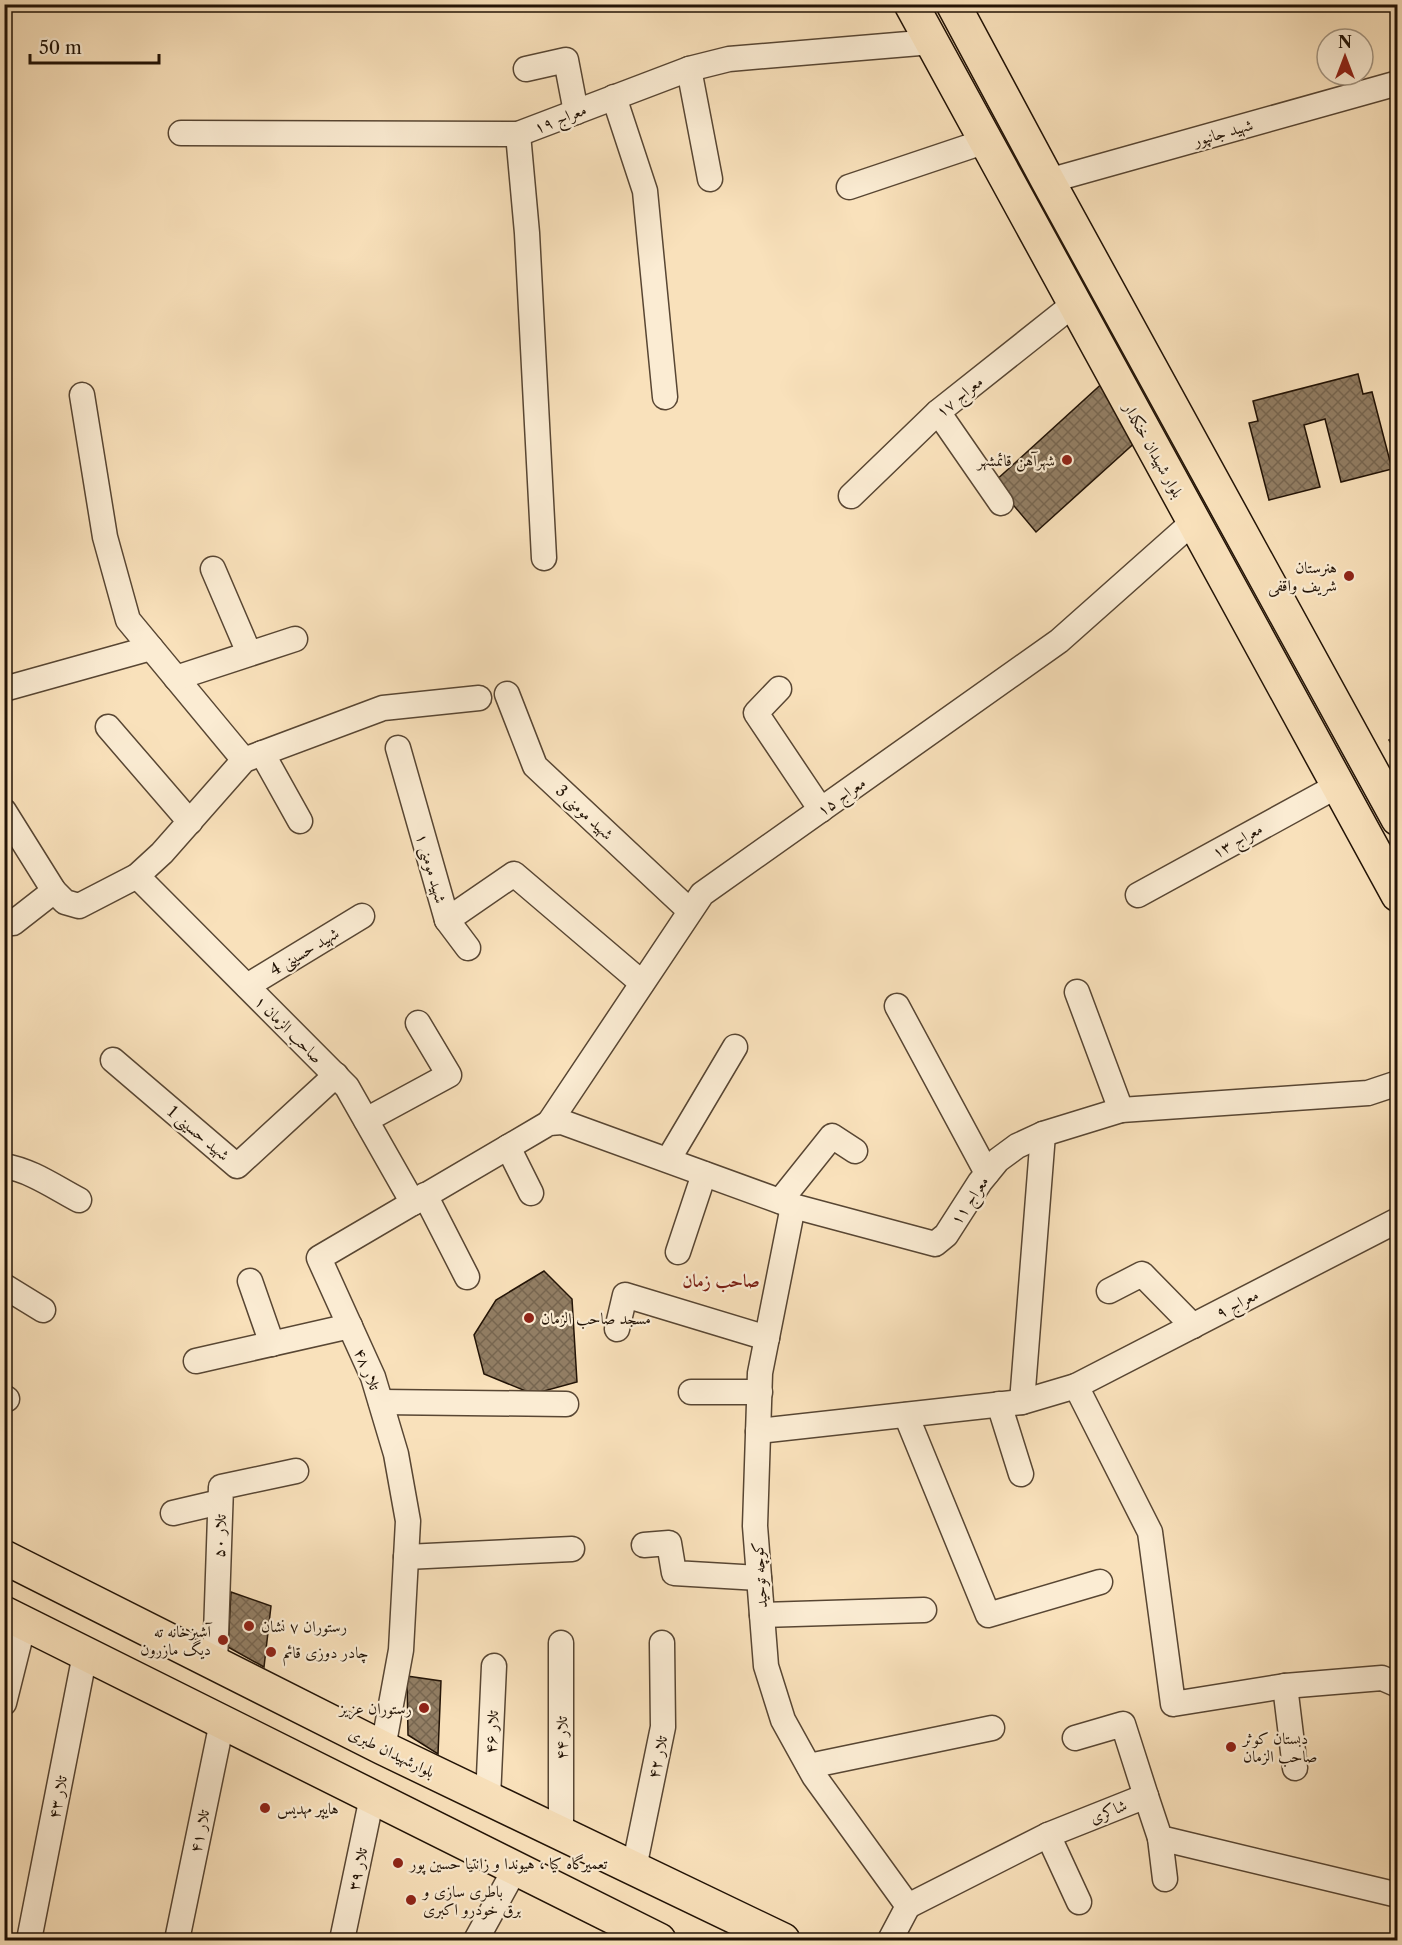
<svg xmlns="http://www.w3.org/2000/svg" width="1402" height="1945" font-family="'Libre Caslon Text',Amiri,serif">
<defs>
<pattern id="building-cross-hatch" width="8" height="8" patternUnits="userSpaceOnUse" patternTransform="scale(1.5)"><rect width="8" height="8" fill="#927e64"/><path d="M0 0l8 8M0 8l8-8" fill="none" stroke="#776650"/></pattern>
</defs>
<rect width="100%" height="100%" fill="#f9e1bb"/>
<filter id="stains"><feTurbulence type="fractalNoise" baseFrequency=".00333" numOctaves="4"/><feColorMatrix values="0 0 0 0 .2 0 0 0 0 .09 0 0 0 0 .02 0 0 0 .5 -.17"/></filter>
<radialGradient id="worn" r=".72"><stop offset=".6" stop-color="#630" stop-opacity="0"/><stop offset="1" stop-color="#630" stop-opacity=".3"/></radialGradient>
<g fill="url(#building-cross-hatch)" stroke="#221306" stroke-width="1.5">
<polygon points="1358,374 1363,394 1372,392 1392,469 1341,482 1325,419 1304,425 1320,487 1269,500 1249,423 1258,421 1253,401"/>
<polygon points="1106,380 1140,438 1036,532 994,482"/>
<polygon points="1398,735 1398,755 1389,740"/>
<polygon points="544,1271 572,1299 577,1382 533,1394 484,1374 474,1335 496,1300"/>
<polygon points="231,1592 271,1606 264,1667 228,1647"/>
<polygon points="407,1676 441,1681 438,1754 408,1735"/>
</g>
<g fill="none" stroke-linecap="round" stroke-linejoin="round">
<g stroke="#584633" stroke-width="27">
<g id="minor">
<polyline points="526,69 566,60 576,112"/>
<polyline points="689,69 710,179"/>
<polyline points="614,97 645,191 665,397"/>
<polyline points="181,133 518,134 689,69 729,59 932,42"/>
<polyline points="518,134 527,233 544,558"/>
<polyline points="1048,181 1398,83"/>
<polyline points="849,187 986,141"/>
<polyline points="82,395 105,537 128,620 244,760"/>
<polyline points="938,412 1001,503"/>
<polyline points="851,496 938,412 1074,304"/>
<polyline points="213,569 249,653"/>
<polyline points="176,678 295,639"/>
<polyline points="4,689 151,648"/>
<polyline points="779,689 756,713 821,810"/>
<polyline points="507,694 535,766 690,911"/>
<polyline points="108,727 190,822"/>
<polyline points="398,748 447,920 514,874 642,983"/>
<polyline points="262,753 300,821"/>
<polyline points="4,811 54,891 65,902 79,906 137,876 162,853 244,760 383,708 479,698"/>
<polyline points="137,876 347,1087 413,1203"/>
<polyline points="1138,895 1337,786"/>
<polyline points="447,920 468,948"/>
<polyline points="13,923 54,891"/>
<polyline points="247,986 362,916"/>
<polyline points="1077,992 1121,1110"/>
<polyline points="897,1006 987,1173"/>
<polyline points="113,1060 237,1166 336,1075"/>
<polyline points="366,1120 449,1075 418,1023"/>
<polyline points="549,1123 702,894 1059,641 1193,522"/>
<polyline points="508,1147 531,1193"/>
<polyline points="668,1160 735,1047"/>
<path d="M4,1166C31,1170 56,1188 79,1200"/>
<polyline points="425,1195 467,1277"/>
<polyline points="780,1201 832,1136 855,1151"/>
<polyline points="793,1206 760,1373 755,1526 766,1666 783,1720 814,1776 908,1906"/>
<polyline points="678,1252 704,1174"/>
<polyline points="250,1281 272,1344"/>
<polyline points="4,1286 43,1310"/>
<polyline points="1109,1291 1142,1274 1193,1326"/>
<polyline points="617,1329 625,1295 767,1338"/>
<polyline points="196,1361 350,1326"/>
<polyline points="1076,1386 1398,1220"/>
<polyline points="691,1392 760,1392"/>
<polyline points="4,1397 7,1399"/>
<polyline points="381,1402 566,1404"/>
<polyline points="1022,1402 1043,1134"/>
<polyline points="999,1404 1021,1474"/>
<polyline points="906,1415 988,1615 1100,1582"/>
<polyline points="758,1431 1022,1402 1076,1386 1150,1532 1173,1704 1285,1686 1382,1678 1398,1685"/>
<polyline points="173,1513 220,1502"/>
<polyline points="644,1545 669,1543 674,1573 759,1578"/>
<polyline points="406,1557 572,1549"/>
<polyline points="762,1615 924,1610"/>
<polyline points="561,1643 561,1833"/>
<polyline points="215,1663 221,1487 296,1471"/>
<polyline points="1285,1686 1295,1768"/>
<polyline points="4,1703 24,1623"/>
<polyline points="1075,1738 1123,1724 1146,1796"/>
<polyline points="383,1748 401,1650 408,1521 396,1454 373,1377 319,1258 549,1123 562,1122 793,1206 935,1244 946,1235 980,1182 998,1160 1017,1146 1043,1134 1121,1110 1368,1093 1398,1083"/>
<polyline points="809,1766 992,1728"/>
<polyline points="488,1798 494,1666"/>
<polyline points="1048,1835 1079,1902"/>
<polyline points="1160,1838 1165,1879"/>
<polyline points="634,1868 663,1727 662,1643"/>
<polyline points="908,1906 1048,1835 1146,1796 1160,1838 1398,1895"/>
<polyline points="29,1940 85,1654"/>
<polyline points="177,1940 222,1722"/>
<polyline points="342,1940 372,1797"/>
<polyline points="476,1940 515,1869"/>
<polyline points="890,1940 908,1906"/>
</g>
</g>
<g stroke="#221306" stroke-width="36">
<g id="highway">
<polyline points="911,4 1398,895"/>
<polyline points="953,4 1048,181 1398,819"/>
<polyline points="4,1557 383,1748 783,1940"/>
<polyline points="4,1613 659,1940"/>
</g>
</g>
<use href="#minor" stroke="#fbecd3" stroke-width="24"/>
<use href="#highway" stroke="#f9e1bb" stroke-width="33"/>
</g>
<g fill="#8f2418" stroke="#fbecd3" stroke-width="2">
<circle cx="1067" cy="460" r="6"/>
<circle cx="1349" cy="576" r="6"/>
<circle cx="529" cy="1318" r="6"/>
<circle cx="249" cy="1626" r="6"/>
<circle cx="223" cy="1640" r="6"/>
<circle cx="271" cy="1652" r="6"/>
<circle cx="424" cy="1708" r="6"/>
<circle cx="1231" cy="1747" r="6"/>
<circle cx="265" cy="1808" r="6"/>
<circle cx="398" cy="1863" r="6"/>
<circle cx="411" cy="1900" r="6"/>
</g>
<g text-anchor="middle" stroke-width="4.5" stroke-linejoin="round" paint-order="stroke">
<g font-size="16" fill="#221306" stroke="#fbecd3">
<text transform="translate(560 118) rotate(-21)" y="6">معراج ۱۹</text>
<text transform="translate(1223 132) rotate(-16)" y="6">شهید جانپور</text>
<text transform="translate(959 396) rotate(-39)" y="6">معراج ۱۷</text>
<text transform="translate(1154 450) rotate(61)" y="6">بلوار شهیدان خنکدار</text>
<text transform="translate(841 796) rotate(-35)" y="6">معراج ۱۵</text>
<text transform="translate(585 812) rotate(43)" y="6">شهید مومنی 3</text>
<text transform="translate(1237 840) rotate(-29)" y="6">معراج ۱۳</text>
<text transform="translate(432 868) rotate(74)" y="6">شهید مومنی ۱</text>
<text transform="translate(304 951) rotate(-31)" y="6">شهید حسینی 4</text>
<text transform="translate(289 1029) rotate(45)" y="6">صاحب الزمان ۱</text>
<text transform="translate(199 1133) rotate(40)" y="6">شهید حسینی 1</text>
<text transform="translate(969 1200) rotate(-56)" y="6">معراج ۱۱</text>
<text transform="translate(1237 1303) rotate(-27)" y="6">معراج ۹</text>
<text transform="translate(368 1369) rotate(68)" y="6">تلار ۴۸</text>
<text transform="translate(219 1536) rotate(-88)" y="6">تلار ۵۰</text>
<text transform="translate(759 1575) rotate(-94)" y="6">کوچه توحید</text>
<text transform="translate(491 1732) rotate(-87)" y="6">تلار ۴۶</text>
<text transform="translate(561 1738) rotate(-90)" y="6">تلار ۴۴</text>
<text transform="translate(392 1752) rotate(26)" y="6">بلوارشهیدان طبری</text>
<text transform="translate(657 1757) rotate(-78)" y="6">تلار ۴۲</text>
<text transform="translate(57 1797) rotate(-79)" y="6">تلار ۴۳</text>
<text transform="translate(1108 1811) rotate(-22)" y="6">شاکری</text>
<text transform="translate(199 1831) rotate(-78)" y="6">تلار ۴۱</text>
<text transform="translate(357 1869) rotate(-78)" y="6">تلار ۳۹</text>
</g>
<g font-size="16" fill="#221306" stroke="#fbecd3" text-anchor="start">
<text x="1055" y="466" text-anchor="end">شهرآهن قائمشهر</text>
<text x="1337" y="573" text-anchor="end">هنرستان<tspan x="1337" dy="18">شریف واقفی</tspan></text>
<text x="541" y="1324">مسجد صاحب الزمان</text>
<text x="261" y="1632">رستوران ۷ نشان</text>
<text x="211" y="1637" text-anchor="end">آشپزخانه ته<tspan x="211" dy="18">دیگ مازرون</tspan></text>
<text x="283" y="1658">چادر دوزی قائم</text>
<text x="412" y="1714" text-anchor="end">رستوران عزیز</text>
<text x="1243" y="1744">دبستان کوثر<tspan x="1243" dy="18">صاحب الزمان</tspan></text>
<text x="277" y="1814">هایپر مهدیس</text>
<text x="410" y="1869">تعمیرگاه کیا ، هیوندا و زانتیا حسین پور</text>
<text x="423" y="1897">باطری سازی و<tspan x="423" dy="18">برق خودرو اکبری</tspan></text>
</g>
<g font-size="18" font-weight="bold" fill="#7a1f14" stroke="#fbecd3">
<text x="721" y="1287">صاحب زمان</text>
</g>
</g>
<rect width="1402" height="1945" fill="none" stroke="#f9e1bb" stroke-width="24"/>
<rect x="6" y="6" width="1390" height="1933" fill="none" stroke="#221306" stroke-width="3"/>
<rect x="12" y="12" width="1378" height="1921" fill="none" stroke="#221306" stroke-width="1.5"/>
<g transform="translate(1345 57)"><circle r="28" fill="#fbecd3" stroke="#a49581" stroke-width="1.5"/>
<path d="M0-4.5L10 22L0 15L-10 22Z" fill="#8f2418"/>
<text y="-9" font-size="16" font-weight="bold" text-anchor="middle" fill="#221306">N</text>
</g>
<path d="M30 54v9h129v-9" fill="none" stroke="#221306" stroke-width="3"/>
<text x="39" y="54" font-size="18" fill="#221306" stroke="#fbecd3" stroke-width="4.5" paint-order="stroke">50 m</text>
<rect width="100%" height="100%" filter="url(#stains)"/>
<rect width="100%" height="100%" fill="url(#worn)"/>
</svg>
